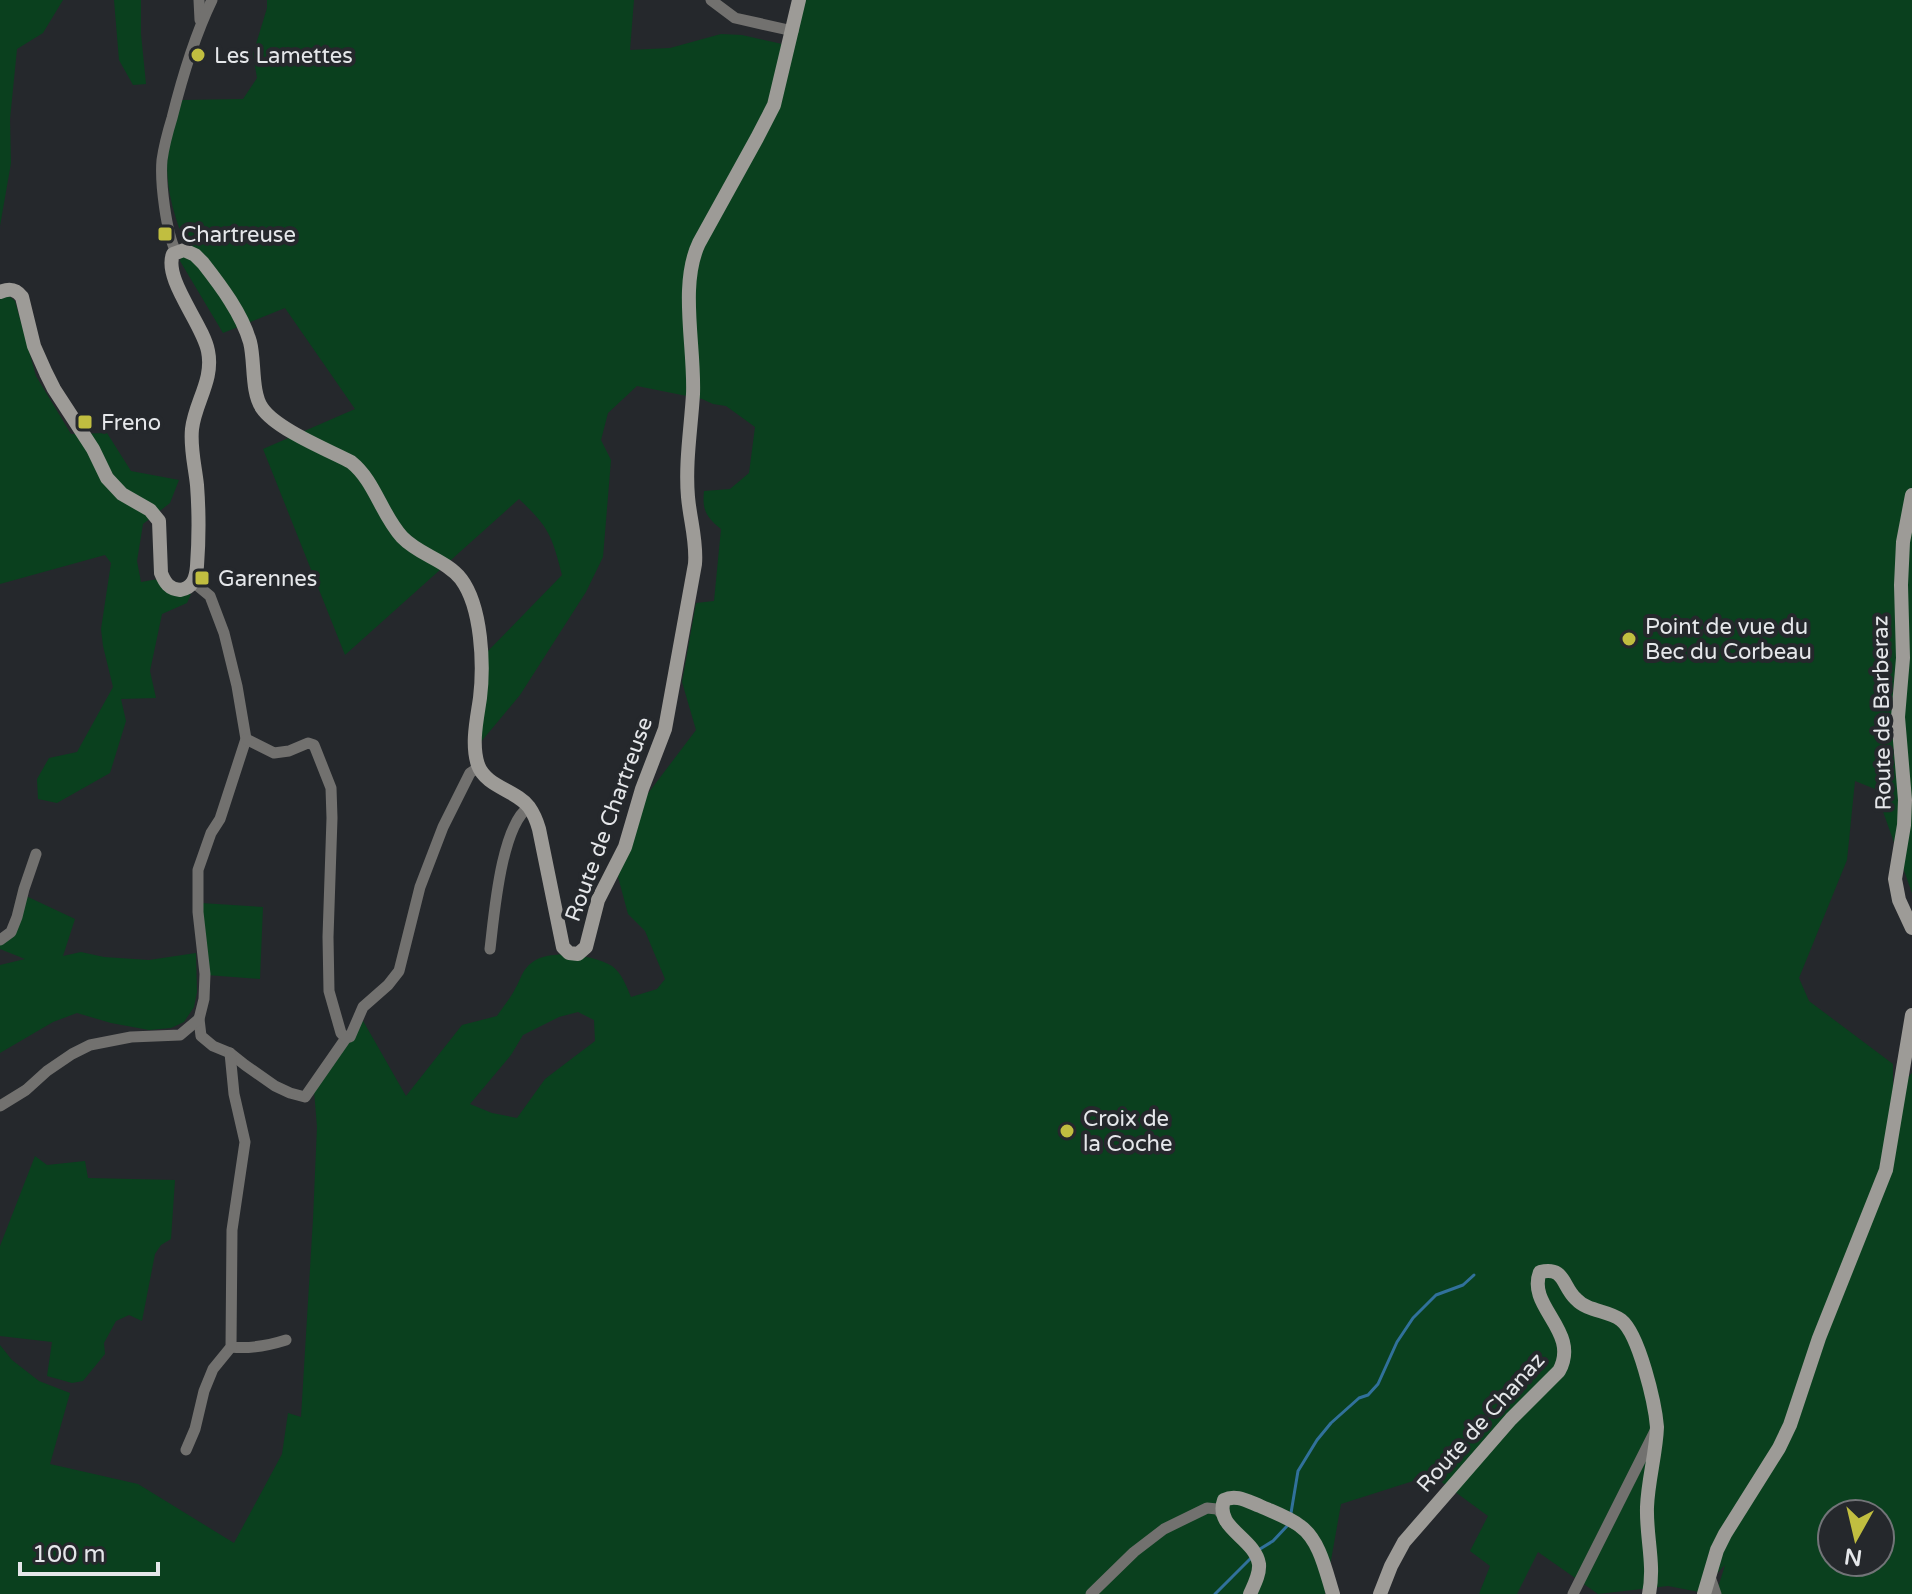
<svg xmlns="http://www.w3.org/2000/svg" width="1912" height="1594" font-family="'Varela Round',sans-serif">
<rect width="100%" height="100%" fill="#25282c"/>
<g fill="#0a401e" fill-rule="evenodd">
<polygon points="0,0 63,0 43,33 17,49 10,119 11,163 0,226"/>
<polygon points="114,0 141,0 141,34 146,84 133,85 119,60"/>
<path d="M267,0H634L630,50L670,48L721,34L742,35L782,44L804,0H1912V893L1875,789L1855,781L1847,860L1799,978L1809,1001L1893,1064V1093L1912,1073V1594H1716L1725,1565L1699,1592L1668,1586L1598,1594L1538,1552L1517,1594H1479L1490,1566L1470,1551L1488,1516L1432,1475L1341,1504L1325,1594H0V1345L12,1360L39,1381L70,1393L50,1464L138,1484L234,1543L282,1454L288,1413L301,1417L313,1219L317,1127L314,1090L362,1019L406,1096L462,1025L497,1016C502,1008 509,1000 514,991C522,978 521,970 534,961C552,949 595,955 612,966C621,972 627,987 631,997L657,989L665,979L645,931L628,914L618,877L646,796L696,730L682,682L696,603L714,601L721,529C706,517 702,510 704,491L730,489L749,473L755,427L726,406L713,404L702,399L637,386L608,413L601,440L611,460L603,557L586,592L520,695L480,743L487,652L562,575C552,536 549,527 519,499L345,655L263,449L355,409L285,308L223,333L180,261L186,245C173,215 164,182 168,150C170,133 177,116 182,100L243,99L257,78L253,54L267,8ZM578,1012L594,1020L595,1041L545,1079L517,1118L492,1113L470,1104L511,1055L523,1035L559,1017ZM1832,1514H1880V1562H1832Z"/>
<polygon points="9,296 15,301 36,376 71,434 107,433 131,471 179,480 170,503 143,524 137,561 141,582 158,579 175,595 191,594 187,603 162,614 150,671 156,698 121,699 126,721 110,773 57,803 38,799 37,779 49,758 77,752 113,687 103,646 101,629 111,563 105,555 0,584 0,298"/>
<polygon points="26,896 75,919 63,956 81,952 104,957 149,960 196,953 197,992 194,1007 184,1022 171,1028 149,1030 111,1023 77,1013 53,1022 0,1053 0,965 25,959 0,949 0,945"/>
<polygon points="201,903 263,907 260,979 207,975"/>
<polygon points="35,1156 47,1165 85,1161 88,1178 175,1180 171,1239 161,1245 155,1254 142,1321 129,1315 116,1321 104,1343 105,1354 83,1381 72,1383 47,1376 52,1342 0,1336 0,1246"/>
</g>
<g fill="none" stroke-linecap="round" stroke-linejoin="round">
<g stroke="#31719b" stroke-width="3">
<polyline points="1291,1513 1298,1471 1317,1440 1331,1423 1359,1398 1368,1395 1378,1384 1397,1342 1413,1318 1436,1295 1463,1285 1474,1275"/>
<polyline points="1260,1549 1273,1541 1288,1525"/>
<polyline points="1215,1594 1251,1558"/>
</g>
<g stroke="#72716f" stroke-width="11">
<polyline points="199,0 200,20"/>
<polyline points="711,0 735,18 793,31"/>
<path d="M176,252C166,232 160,182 162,160C164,146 168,131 172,118C182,78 194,37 212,0"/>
<polyline points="193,582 210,596 224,633 237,686 246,739 220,819 211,833 198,870 198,912 205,974 204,999 199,1019 201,1036 213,1046 230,1053 245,1065 275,1086 290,1093 305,1097 346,1038 350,1037 363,1007 388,985 399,971 420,887 443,827 470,773 479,767"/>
<polyline points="246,739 274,753 289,751 308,743 314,745 331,788 332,818 328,937 329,991 341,1033 346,1038"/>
<polyline points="0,940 11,932 17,917 24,889 36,854"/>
<path d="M490,949C494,916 501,825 529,807"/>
<polyline points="0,1106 26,1090 47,1071 72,1054 90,1045 131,1037 180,1035 199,1019"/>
<path d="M231,1347C250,1349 267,1346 286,1340"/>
<polyline points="186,1450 195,1429 204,1391 213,1369 231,1347 232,1230 245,1142 234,1094 230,1053"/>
<polyline points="1709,1574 1716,1594"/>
<polyline points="1091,1594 1134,1552 1164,1529 1207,1508 1217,1509 1222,1514"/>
<polyline points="1573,1594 1655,1431"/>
</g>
<g stroke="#9d9b97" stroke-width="14">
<path d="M0,292C9,288 16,289 22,297L34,346L46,373L54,389L93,449L107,478L122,494L150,510L159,521L161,573C165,583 169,589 180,590C193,588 196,578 197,566C199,539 199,511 197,485C195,466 190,448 192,429C195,402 214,380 208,351C203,324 163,279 173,254L184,250L195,255L203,263C221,286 242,314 250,342C255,361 251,392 262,408C276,429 328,450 351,462C375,481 381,514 402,537C419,555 446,560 461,579C482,607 484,665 480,698C477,719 471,744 478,765C486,787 516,790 529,807C534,814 537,822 539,829L563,947L569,953L578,954L586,947L598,900L625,847L642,789L665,729L695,564C697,541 690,520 688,497C685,463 691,428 693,394C695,347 679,285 699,243L757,138L774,105L799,0"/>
<polyline points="1912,495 1903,542 1901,585 1903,658 1898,717 1905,800 1904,825 1895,879 1899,900 1912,928"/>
<path d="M1250,1594C1254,1585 1260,1574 1259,1564C1255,1538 1214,1528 1224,1500C1236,1494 1247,1501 1260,1506C1273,1512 1288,1517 1300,1526C1320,1540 1326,1572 1333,1594"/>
<path d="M1380,1594L1391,1566L1404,1542L1511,1419L1559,1371C1581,1331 1526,1307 1540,1272C1565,1266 1562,1286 1576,1299C1588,1312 1608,1310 1621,1320C1639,1334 1655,1403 1657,1427C1656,1454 1648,1480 1647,1507C1646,1537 1655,1564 1649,1594"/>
<polyline points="1704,1594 1717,1550 1725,1534 1779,1448 1790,1425 1819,1338 1886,1170 1912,1015"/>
</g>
</g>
<g fill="#c1be40" stroke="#25282c" stroke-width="3">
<circle cx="198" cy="55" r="8"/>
<rect x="157" y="226" width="16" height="16" rx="4"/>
<rect x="77" y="414" width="16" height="16" rx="4"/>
<rect x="194" y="570" width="16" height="16" rx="4"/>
<circle cx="1629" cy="639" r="8"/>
<circle cx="1067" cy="1131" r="8"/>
</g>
<g text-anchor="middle" stroke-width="8" stroke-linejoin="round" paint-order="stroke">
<g font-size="22" fill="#e5e7ea" stroke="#25282c" text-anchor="start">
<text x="214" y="63">Les Lamettes</text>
<text x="181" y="242">Chartreuse</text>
<text x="101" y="430">Freno</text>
<text x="218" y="586">Garennes</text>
<text x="1645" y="634">Point de vue du<tspan x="1645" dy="25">Bec du Corbeau</tspan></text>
<text x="1083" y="1126">Croix de<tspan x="1083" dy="25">la Coche</tspan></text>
</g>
<g font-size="22" fill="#e5e7ea" stroke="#25282c">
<text transform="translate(1881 713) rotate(-91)" y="8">Route de Barberaz</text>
<text transform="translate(608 819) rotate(-70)" y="8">Route de Chartreuse</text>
<text transform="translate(1480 1422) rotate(-48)" y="8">Route de Chanaz</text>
</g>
</g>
<g transform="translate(1856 1538) rotate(188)"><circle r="38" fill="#25282c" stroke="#727478" stroke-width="2"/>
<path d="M0-6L14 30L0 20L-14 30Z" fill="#c1be40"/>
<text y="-12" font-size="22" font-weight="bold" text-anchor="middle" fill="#e5e7ea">N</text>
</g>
<path d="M20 1562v12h138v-12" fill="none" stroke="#e5e7ea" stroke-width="4"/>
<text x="32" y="1562" font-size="24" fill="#e5e7ea" stroke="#25282c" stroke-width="6" paint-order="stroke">100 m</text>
</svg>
